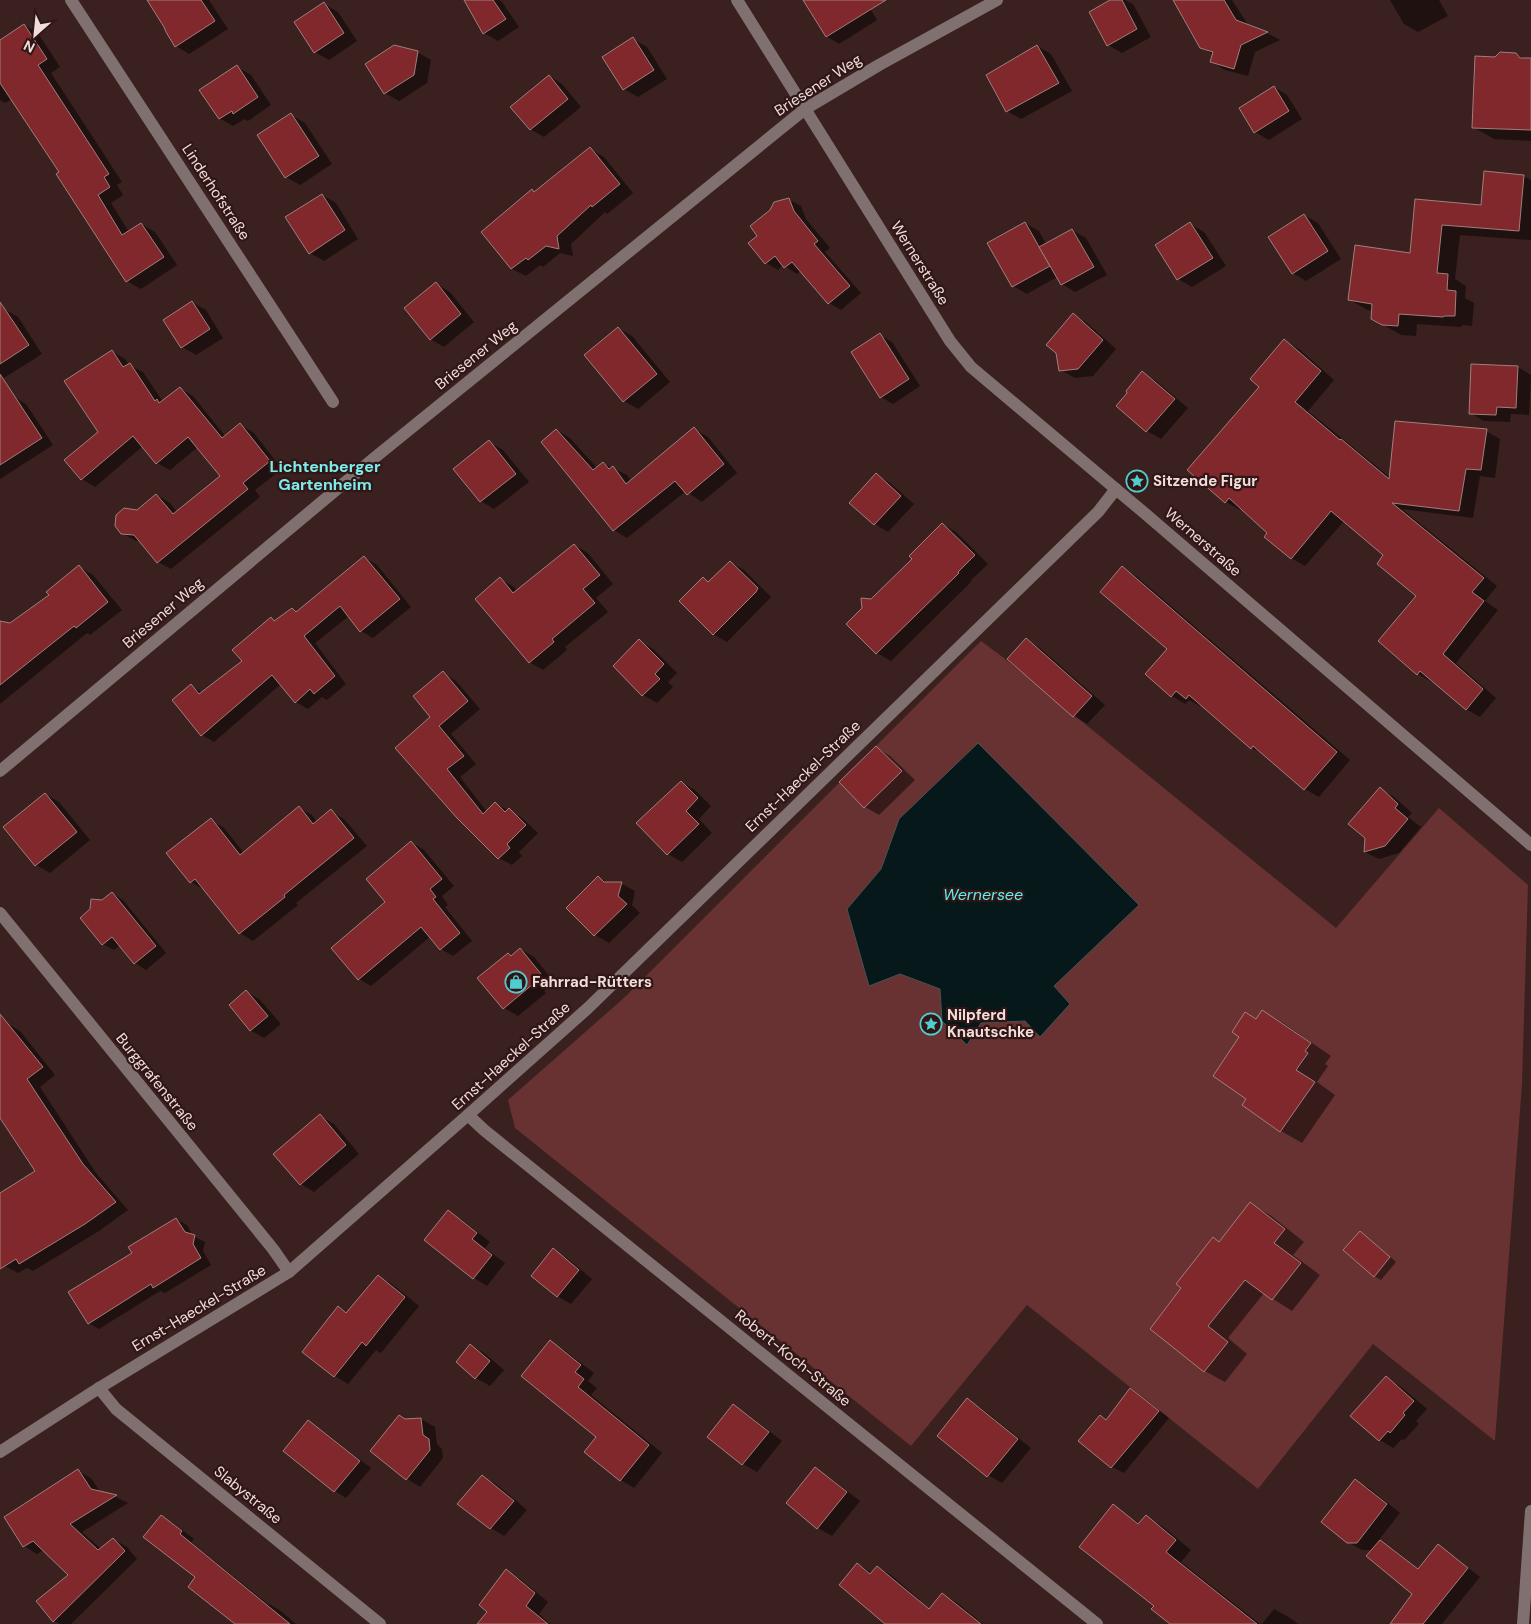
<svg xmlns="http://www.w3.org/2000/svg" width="1531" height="1624" font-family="'DM Sans',sans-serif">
<rect width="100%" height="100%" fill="#3a201f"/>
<path fill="#673231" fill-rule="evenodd" d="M981,641L1004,658L1336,928L1439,808L1528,885L1522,1084L1495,1441L1373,1344L1258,1489L1027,1305L911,1446L515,1128L508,1100L625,997ZM881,869L1139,905L1054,986L1040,1036L1025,1021L981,1023L967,1044L942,1021L940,989L900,974L869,986L847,909Z"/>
<polygon fill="#061819" stroke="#4c5354" points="978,743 1139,905 1054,986 1070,1004 1040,1037 1025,1021 981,1023 967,1045 942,1021 940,989 900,974 869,986 847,909 881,869 899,819"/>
<g fill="#0007">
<polygon points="148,0 209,0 228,29 189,54 176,46 165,26"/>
<polygon points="479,0 499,0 502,2 519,27 498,41 484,33"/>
<polygon points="804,0 865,0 877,20 839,44 826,36"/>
<polygon points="1113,0 1125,0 1133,4 1151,37 1122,53 1108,45"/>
<polygon points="1180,0 1232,0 1248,25 1267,33 1280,40 1255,52 1248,76 1225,70 1212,62 1214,55 1201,47"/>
<polygon points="1390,0 1439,0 1448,16 1418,32 1404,24"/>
<polygon points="324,4 338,12 357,41 329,60 315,52"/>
<polygon points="24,25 38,33 60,67 51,73 122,182 117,185 123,195 111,203 129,232 141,224 155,232 177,265 141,289 127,281 60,172 12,99 5,103 0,100 0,41"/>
<polygon points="633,39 647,47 667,79 638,97 624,89"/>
<polygon points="1037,46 1051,54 1072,91 1021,119 1007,111"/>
<polygon points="417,52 431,60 427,83 399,101 385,93"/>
<polygon points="1515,54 1525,59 1531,60 1531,141 1494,139 1473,127 1495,58"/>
<polygon points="237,67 251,75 271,105 248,121 245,119 233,126 219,118"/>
<polygon points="549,76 562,84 581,107 544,137 530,129"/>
<polygon points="1274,87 1287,95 1302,119 1269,140 1255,132"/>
<polygon points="291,115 305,123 332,164 300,185 286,177"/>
<polygon points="590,149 604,157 633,193 607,214 605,212 571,244 573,256 560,253 543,267 540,265 526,276 512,269 482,232 533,191 535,192"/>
<polygon points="1523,176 1531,180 1531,240 1460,235 1455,279 1466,286 1465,298 1474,303 1472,326 1463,325 1461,327 1417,324 1416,336 1401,335 1373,319 1373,311 1367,310 1349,299 1411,254 1416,200 1482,206"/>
<polygon points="322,195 336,203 358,239 324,261 310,253"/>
<polygon points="788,199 801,206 806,219 830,248 825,252 861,293 841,310 829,303 801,271 797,274 783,265 778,270 766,263 759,236"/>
<polygon points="1304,215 1318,223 1341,259 1306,281 1293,273"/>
<polygon points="1025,223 1039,231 1046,244 1072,230 1086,238 1107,275 1075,292 1062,284 1057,277 1027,294 1013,286"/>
<polygon points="1190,224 1204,232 1226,266 1192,287 1178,279"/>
<polygon points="436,284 450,292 474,322 444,347 430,339"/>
<polygon points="192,302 206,310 223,338 196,355 182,347 164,320"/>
<polygon points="4,309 18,317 42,354 4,378 0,376 0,312"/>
<polygon points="1073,315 1087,323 1116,349 1093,376 1075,378 1061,370"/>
<polygon points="618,328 632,336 670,382 638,409 624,401"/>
<polygon points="880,335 892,342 920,386 893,404 881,397"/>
<polygon points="1285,341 1299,349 1334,380 1308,411 1391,478 1486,431 1500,439 1495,478 1480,476 1473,518 1402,509 1497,586 1485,601 1498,610 1456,663 1496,698 1480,717 1466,709 1433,681 1432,682 1418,674 1379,641 1417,596 1385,555 1344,521 1305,566 1291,558 1269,532 1242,508 1240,510 1226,502 1261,387"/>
<polygon points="112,351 125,359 129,365 143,372 163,402 180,388 193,396 226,437 240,425 253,432 282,469 255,490 260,497 171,569 158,562 141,541 136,541 122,533 138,511 157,495 170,503 177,512 221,476 198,447 170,470 157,463 143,446 95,487 82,479 99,433"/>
<polygon points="1518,367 1531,375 1529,415 1511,414 1510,422 1484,421 1470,413"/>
<polygon points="1143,373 1156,381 1188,408 1161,439 1147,431 1118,406"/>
<polygon points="14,397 26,404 53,445 0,479 0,406"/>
<polygon points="694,429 708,437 737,473 702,502 686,491 627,538 614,530 557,430 570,438 597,468 603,463 627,475 631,481"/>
<polygon points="489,442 503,450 529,482 494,509 481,501"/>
<polygon points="877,475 890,483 914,504 888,532 875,524"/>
<polygon points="942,524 956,532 988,564 971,580 972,581 891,661 877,653 871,600 914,559"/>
<polygon points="574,545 588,553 613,584 596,598 608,612 565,647 567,650 543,670 529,662 500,579 514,587 517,591"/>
<polygon points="365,558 377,565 411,607 373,638 361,631 349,616 315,643 346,684 327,700 322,697 308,709 296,702 281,684 214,742 202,735 191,686 203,693 243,661 271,619 276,622 292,609 298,613"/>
<polygon points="730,562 744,570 771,597 727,642 713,634 703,579 710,583"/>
<polygon points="79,567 93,575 122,610 90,635 87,633 0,704 0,629 11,624 51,596"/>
<polygon points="1122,568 1136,576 1350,760 1319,797 1305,789 1266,755 1251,748 1202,704 1200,706 1189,700 1185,704 1172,696 1168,649"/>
<polygon points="1027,640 1040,648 1105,705 1087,724 1074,716"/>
<polygon points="639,641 653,649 677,673 668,682 673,687 657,703 643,695 615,666"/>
<polygon points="443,673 456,681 480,709 451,734 476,764 460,777 487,812 496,804 522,818 538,833 519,852 522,856 512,865 499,858 458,817 432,717"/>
<polygon points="877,748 890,756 915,780 879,815 865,807"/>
<polygon points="681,782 695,790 711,806 699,819 712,833 682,862 668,854 637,823"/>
<polygon points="1380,789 1394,797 1412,813 1408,817 1421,827 1399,853 1379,859 1365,852"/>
<polygon points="45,794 59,802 90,840 50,873 36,865"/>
<polygon points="299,808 312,815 317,822 331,811 344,819 367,846 296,903 298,905 253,941 240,933 204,890 191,882 168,854 211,820 224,828 244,853"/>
<polygon points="411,842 424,850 454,886 442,896 448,905 445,907 472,941 453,956 441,949 430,937 371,986 359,979"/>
<polygon points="598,877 608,883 622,884 635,891 632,905 640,913 609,943 595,935 567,908"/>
<polygon points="112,893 123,900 166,953 146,970 135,963 120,945 114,950 103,944 82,918"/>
<polygon points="520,949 534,957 554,982 544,991 546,993 518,1016 504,1008 479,978 508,954 512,956"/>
<polygon points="247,992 260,1000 281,1024 264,1038 250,1030"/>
<polygon points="1262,1011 1283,1023 1331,1056 1325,1064 1328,1066 1317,1082 1335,1095 1302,1143 1281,1131 1243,1105 1248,1098 1241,1037 1257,1020"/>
<polygon points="7,1023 20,1031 55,1075 40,1087 96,1173 128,1210 99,1231 33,1271 27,1268 18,1273 5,1266 0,1258 0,1194 36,1172 0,1097 0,1029"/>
<polygon points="320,1116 334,1124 359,1154 314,1192 301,1184"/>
<polygon points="1251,1204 1270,1215 1304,1242 1293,1255 1320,1275 1292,1311 1264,1293 1228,1338 1247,1354 1225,1382 1205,1371 1152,1328"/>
<polygon points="448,1212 462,1220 490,1242 485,1248 505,1263 487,1286 474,1278"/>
<polygon points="176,1219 187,1225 193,1236 205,1242 203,1251 211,1265 165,1293 160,1291 99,1329 88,1323 133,1253"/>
<polygon points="1360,1232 1366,1236 1396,1262 1381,1280 1374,1276"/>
<polygon points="553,1250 567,1258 592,1279 571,1304 557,1296"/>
<polygon points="378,1276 392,1284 419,1306 381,1353 376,1350 348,1384 335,1376 338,1308 348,1313"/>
<polygon points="551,1342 564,1350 594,1373 588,1381 597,1388 591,1395 662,1453 634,1488 621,1480"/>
<polygon points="470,1345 484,1353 504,1370 490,1386 476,1378 458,1362"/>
<polygon points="1386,1378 1400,1386 1427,1409 1416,1421 1419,1424 1404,1440 1402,1439 1393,1448 1380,1440"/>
<polygon points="1131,1390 1142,1397 1169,1418 1124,1473 1112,1467 1080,1440 1100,1416 1107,1420"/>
<polygon points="967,1400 981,1408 1031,1448 1002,1483 988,1475"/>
<polygon points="733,1406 747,1414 782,1441 757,1472 743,1464 709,1437"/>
<polygon points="421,1419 435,1427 437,1444 442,1449 443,1458 420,1487 407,1479 406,1421"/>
<polygon points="308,1422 320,1429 371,1468 346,1498 335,1491 285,1451"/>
<polygon points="815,1469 829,1477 860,1501 832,1536 818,1528 788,1503"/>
<polygon points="78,1471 91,1478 100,1492 116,1497 128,1503 82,1532 101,1549 113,1539 127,1547 137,1559 71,1624 60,1624 54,1621 70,1575 44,1550 37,1554 24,1546"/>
<polygon points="482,1477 496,1484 527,1510 504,1536 491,1528 459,1504"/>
<polygon points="1355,1480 1369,1488 1400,1513 1378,1541 1393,1549 1419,1569 1438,1546 1451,1554 1480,1577 1442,1624 1392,1624 1413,1594 1373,1550 1362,1550 1348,1542"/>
<polygon points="1113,1506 1140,1524 1146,1517 1162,1526 1191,1550 1181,1562 1260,1624 1172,1624 1155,1606"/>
<polygon points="161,1516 173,1523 194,1539 191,1542 269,1605 269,1604 281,1611 296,1624 237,1624 197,1577"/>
<polygon points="858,1564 872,1573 877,1567 891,1575 920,1600 900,1624 889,1624"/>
<polygon points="506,1571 520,1579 548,1602 539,1614 550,1624 478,1624 488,1611"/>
<polygon points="942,1594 956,1602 983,1624 918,1624"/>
<polygon points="1274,1609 1290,1618 1298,1624 1262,1624"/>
</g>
<g fill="#80282b" stroke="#a07f7d">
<polygon points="147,0 201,0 215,21 175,47 166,32 164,27"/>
<polygon points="464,0 493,0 506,19 483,34"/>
<polygon points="803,0 886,0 826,37"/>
<polygon points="1110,0 1122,0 1137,29 1107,46 1089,12"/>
<polygon points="1173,0 1224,0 1236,20 1268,32 1241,45 1234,69 1210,62 1213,52 1200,48"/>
<polygon points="324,2 344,33 314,53 294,22"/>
<polygon points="24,24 47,59 38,65 109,174 104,177 110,187 98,195 122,235 141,223 164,257 126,282 56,174 59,172 0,83 0,40"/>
<polygon points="633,37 654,70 623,90 602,57"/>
<polygon points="394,45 418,51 414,75 384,94 365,64"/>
<polygon points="1037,45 1059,83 1006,112 986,75"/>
<polygon points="1500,52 1516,53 1520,58 1531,58 1531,130 1472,128 1475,56 1495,57"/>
<polygon points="237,65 258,97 233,114 232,111 219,119 199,90"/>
<polygon points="549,75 568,99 530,130 510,107"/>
<polygon points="1274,86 1289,111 1254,133 1239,108"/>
<polygon points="291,113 319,156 285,178 257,135"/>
<polygon points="590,147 620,184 592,207 591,205 557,236 559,249 546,246 528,260 526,258 511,269 481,232 532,189 534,192"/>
<polygon points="1484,171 1524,175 1519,231 1442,225 1437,273 1448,274 1447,290 1456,291 1455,316 1444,316 1443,317 1399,314 1398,326 1382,325 1371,319 1372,304 1348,300 1355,245 1410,253 1415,199 1481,205"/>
<polygon points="322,194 345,230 309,254 285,217"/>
<polygon points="789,198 794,211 818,241 814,244 850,286 828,304 792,262 784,268 775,256 765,264 748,243 757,236 750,226 770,210 774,202"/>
<polygon points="1304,214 1328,251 1292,274 1268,237"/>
<polygon points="1025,222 1050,266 1012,287 987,243"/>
<polygon points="1190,222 1213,258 1177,280 1155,245"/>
<polygon points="1072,229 1094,267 1061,285 1039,247"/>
<polygon points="436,282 461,314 430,340 404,308"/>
<polygon points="192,301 210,329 181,348 163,320"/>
<polygon points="0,302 29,345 0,364"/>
<polygon points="1073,313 1103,340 1078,369 1059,371 1056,353 1046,345"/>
<polygon points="618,327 657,374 623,402 584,355"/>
<polygon points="880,333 909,379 880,398 851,352"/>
<polygon points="1284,339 1321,371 1295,402 1340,440 1341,439 1389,479 1395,421 1487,429 1481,470 1466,469 1459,511 1392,503 1484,578 1472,592 1484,601 1443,654 1483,689 1466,710 1420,671 1417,675 1378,641 1416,596 1377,564 1383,555 1331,511 1291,559 1264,537 1267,533 1229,498 1225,503 1187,470 1259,387 1250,379"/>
<polygon points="112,350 123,367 130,363 155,401 157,399 159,403 180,387 222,438 240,423 270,461 243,483 248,489 157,563 134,535 121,534 115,526 116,515 124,508 137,510 156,494 173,514 220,476 188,437 156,464 133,436 81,480 64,460 98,432 64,381"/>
<polygon points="1471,364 1518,366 1516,408 1497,407 1496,415 1469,414"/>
<polygon points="1142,371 1175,399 1146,432 1116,406 1127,393 1126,391"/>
<polygon points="0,374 42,438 0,465"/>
<polygon points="694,427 724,464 687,495 675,481 613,531 541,442 556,429 593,470 603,462 609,469 613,466 626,484"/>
<polygon points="489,440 516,474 480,502 453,469"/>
<polygon points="876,473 901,496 874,525 849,503"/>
<polygon points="942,523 975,555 958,572 959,573 876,654 846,624 862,608 861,598 871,599 912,559 909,556"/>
<polygon points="574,544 600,575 583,589 595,603 552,639 554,642 529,663 475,599 500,577 513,593"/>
<polygon points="364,556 400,599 360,632 340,606 304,636 335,676 314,694 310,689 295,703 272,675 201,736 172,700 191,684 199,694 242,661 232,650 271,617 274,621 292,608 296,612"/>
<polygon points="730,561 758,588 756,592 713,635 679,601 703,577 708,582"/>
<polygon points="79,565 108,602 76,628 74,626 0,685 0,621 10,623 49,595 46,592"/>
<polygon points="1122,566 1337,752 1304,790 1253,746 1251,749 1189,695 1186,699 1176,691 1171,697 1145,674 1167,649 1100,592"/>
<polygon points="1026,638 1092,696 1073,717 1007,659"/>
<polygon points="639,639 664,664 655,674 660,679 642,696 613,666"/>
<polygon points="443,671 468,701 439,726 464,756 447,769 483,814 495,802 505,812 509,808 526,825 507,844 510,848 498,859 457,818 395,748 430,717 413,696"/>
<polygon points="876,746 902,771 864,808 839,782"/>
<polygon points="681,781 698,798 686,811 699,824 667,855 636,823"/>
<polygon points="1380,787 1398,804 1395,808 1408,819 1385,846 1364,852 1365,838 1348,824"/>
<polygon points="45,793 77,832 35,866 3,827"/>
<polygon points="299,806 313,824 331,809 354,838 284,895 285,897 239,934 195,879 190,883 166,853 211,818 240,855"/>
<polygon points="411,841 442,879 430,889 436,897 433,899 460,933 440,950 421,927 358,980 331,948 385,902 366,879"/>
<polygon points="598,876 604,882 622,882 618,896 627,904 594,936 566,908"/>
<polygon points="112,892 156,946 134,964 112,937 102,945 80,918 90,909 91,899 102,900"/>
<polygon points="520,948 541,974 531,982 533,984 503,1009 477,978 508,953 511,956"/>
<polygon points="246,990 268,1016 250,1031 229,1005"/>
<polygon points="1262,1010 1311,1043 1305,1051 1308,1053 1296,1070 1315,1082 1280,1132 1242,1105 1246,1099 1213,1076 1239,1037 1232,1032 1245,1012 1256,1019"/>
<polygon points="0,1014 43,1067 27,1079 83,1164 116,1202 85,1224 19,1264 16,1259 0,1269 0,1193 35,1171 0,1118"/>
<polygon points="320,1114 346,1145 300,1185 273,1154"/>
<polygon points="1250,1202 1285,1229 1274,1243 1301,1263 1272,1300 1245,1280 1208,1326 1228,1342 1204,1372 1150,1329 1181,1288 1176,1284 1213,1237 1219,1242"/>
<polygon points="448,1210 477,1233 472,1239 492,1255 473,1279 424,1240"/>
<polygon points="176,1218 185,1232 195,1235 193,1244 201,1258 153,1288 151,1284 88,1324 68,1292 132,1253 128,1247"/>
<polygon points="1360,1231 1390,1257 1374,1277 1343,1250"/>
<polygon points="553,1248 579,1270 557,1297 531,1276"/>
<polygon points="378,1275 405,1297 366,1346 362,1342 334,1377 302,1352 338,1306 346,1313"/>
<polygon points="550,1340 581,1365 575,1372 584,1379 578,1387 649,1445 620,1481 584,1452 596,1437 521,1376"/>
<polygon points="470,1344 490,1361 475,1379 456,1362"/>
<polygon points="1386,1376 1414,1401 1403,1413 1405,1415 1390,1433 1388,1431 1379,1441 1350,1416"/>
<polygon points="1130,1388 1159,1411 1111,1468 1078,1441 1100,1415 1106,1420"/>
<polygon points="967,1398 1018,1439 987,1477 937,1436"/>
<polygon points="733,1404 769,1432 742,1465 707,1437"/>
<polygon points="399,1415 405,1419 421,1418 423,1435 429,1439 430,1450 406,1480 370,1451"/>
<polygon points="308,1420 360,1461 334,1492 283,1451"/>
<polygon points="815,1467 847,1492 817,1529 786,1503"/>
<polygon points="78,1469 91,1489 117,1495 70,1524 98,1550 113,1538 125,1551 53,1622 36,1601 68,1575 33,1541 23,1547 4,1517"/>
<polygon points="482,1475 514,1501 490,1529 457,1504"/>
<polygon points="1355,1479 1387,1504 1357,1543 1347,1543 1321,1522"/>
<polygon points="1113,1504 1138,1524 1146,1515 1176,1540 1166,1552 1257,1624 1170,1624 1151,1609 1154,1606 1079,1547"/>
<polygon points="161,1515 182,1531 180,1534 290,1624 235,1624 188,1587 195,1577 143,1537"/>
<polygon points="1380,1540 1418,1569 1438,1544 1468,1568 1423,1624 1390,1624 1412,1594 1366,1556"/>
<polygon points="857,1563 870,1574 877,1566 929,1609 942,1593 981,1624 885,1624 839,1585"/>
<polygon points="506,1569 535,1593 526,1606 548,1624 477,1624 487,1612 479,1605"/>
</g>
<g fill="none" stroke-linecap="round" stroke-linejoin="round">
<g stroke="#807170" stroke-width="12">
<polyline points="71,0 333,402"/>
<polyline points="737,0 950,341 971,367 1142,511 1531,845"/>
<polyline points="0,771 373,459 805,109 879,65 997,0"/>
<polyline points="0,913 273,1249 289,1272"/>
<polyline points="468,1115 484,1130 1097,1624"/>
<polyline points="99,1388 116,1409 380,1624"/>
<polyline points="0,1452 99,1388 289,1272 468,1115 588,1008 1098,512 1116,489"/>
<polyline points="1523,1624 1531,1511"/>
</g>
</g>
<defs>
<g id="sight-ring" transform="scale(1.125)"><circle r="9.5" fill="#301615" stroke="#52cdcf" stroke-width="1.5"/><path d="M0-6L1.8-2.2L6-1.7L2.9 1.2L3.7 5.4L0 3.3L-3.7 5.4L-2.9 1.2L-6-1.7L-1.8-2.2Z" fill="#52cdcf"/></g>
<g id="shop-ring" transform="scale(1.125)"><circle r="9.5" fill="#301615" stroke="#52cdcf" stroke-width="1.5"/><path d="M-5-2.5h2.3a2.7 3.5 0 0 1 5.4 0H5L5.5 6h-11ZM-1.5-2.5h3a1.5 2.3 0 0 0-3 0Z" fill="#52cdcf"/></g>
</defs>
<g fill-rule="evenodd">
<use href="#sight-ring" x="1137" y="481"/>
<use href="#shop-ring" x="516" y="982"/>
<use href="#sight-ring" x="931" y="1024"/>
</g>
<g text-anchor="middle" stroke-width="4.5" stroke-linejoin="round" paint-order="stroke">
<g font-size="15" fill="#f0dddc" stroke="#301615">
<text transform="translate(818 85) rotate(-33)" y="5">Briesener Weg</text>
<text transform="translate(216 192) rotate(57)" y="5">Linderhofstraße</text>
<text transform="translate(920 263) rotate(58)" y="5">Wernerstraße</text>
<text transform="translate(476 355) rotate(-39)" y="5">Briesener Weg</text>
<text transform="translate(1203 542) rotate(41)" y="5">Wernerstraße</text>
<text transform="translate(163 613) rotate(-40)" y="5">Briesener Weg</text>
<text transform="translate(803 776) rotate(-44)" y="5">Ernst-Haeckel-Straße</text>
<text transform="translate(511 1056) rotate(-42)" y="5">Ernst-Haeckel-Straße</text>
<text transform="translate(157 1082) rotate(51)" y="5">Burggrafenstraße</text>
<text transform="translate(199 1308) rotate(-31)" y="5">Ernst-Haeckel-Straße</text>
<text transform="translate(793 1358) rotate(39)" y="5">Robert-Koch-Straße</text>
<text transform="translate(248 1495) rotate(39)" y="5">Slabystraße</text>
</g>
<g font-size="15" font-weight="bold" fill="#f0dddc" stroke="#301615" text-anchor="start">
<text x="1153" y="486">Sitzende Figur</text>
<text x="532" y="987">Fahrrad-Rütters</text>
<text x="947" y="1020">Nilpferd<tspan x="947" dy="17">Knautschke</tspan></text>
</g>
<g font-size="16" font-weight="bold" fill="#7eebec" stroke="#301615">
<text x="325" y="472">Lichtenberger<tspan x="325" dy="18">Gartenheim</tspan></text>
</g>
<g font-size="16" font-style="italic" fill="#5fedef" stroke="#301615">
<text x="983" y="900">Wernersee</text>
</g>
</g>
<g transform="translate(35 35) rotate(207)" stroke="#301615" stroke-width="4" paint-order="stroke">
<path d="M0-4L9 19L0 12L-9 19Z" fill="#f0dddc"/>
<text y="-8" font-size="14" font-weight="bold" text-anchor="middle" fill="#f0dddc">N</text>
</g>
</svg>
